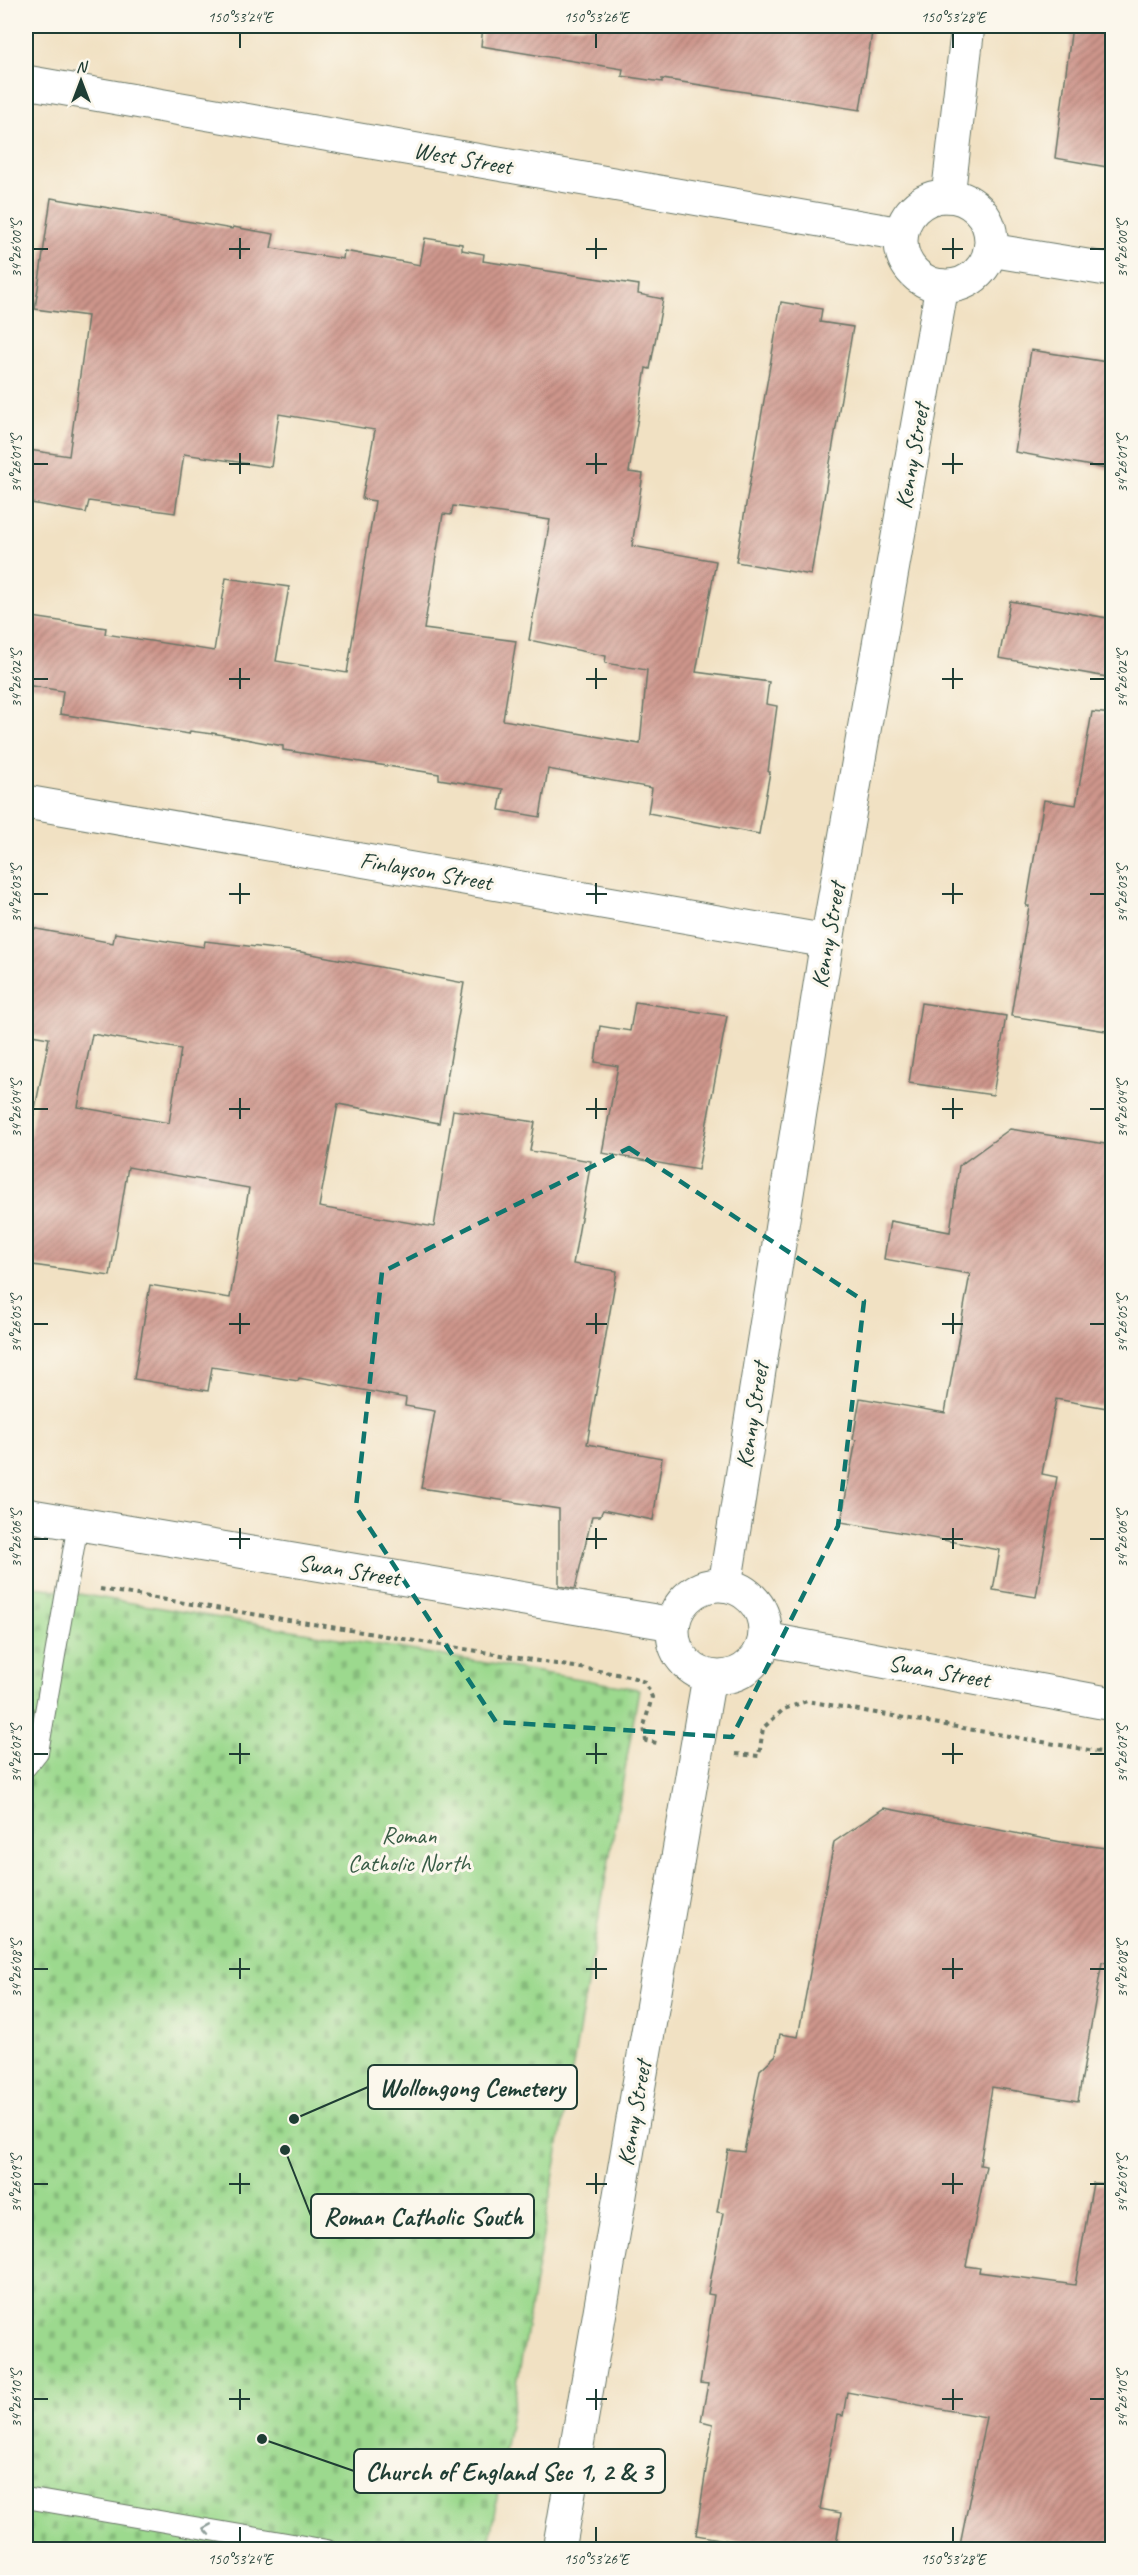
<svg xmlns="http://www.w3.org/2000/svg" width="1138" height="2575" font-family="Caveat,sans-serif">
<defs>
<pattern id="cemetery-stones" width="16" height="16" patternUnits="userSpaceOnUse" patternTransform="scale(1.5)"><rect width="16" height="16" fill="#9cd98e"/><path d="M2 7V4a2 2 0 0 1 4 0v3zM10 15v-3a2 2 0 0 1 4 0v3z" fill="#86bb7b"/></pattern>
<pattern id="building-hatch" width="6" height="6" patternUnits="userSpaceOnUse" patternTransform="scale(1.5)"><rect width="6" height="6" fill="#ce958b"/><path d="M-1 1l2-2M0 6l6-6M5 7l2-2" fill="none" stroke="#a77b72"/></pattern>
</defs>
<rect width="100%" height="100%" fill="#fbf7ec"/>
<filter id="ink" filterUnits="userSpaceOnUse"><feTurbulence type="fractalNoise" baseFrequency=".0167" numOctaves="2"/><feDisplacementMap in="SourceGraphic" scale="12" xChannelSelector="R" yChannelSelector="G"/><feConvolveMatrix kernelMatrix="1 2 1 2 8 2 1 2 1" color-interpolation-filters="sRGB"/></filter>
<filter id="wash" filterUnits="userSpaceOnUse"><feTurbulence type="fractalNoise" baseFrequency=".008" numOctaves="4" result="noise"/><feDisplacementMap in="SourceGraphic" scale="24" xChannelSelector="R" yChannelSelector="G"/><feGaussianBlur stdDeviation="1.35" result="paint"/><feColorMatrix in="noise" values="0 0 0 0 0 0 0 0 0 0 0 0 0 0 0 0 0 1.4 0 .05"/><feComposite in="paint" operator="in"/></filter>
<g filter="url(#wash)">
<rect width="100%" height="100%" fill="#f1e1c3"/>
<polygon fill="url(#cemetery-stones)" stroke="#5e8b61" stroke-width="1.5" points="26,1585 639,1689 488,2549 26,2549"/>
<g id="blocks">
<g fill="url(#building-hatch)" fill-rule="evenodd">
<polygon points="483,26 873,26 860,110 662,79 662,82 622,76 623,69 481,46"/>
<polygon points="1072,26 1113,26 1113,168 1055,158"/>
<path d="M51,198L232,229L233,227L274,234L271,248L343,259L344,251L420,265L425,238L462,244V250L484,254L483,261L639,285L638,294L663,299L650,369L646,368L629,472L643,474L632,546L716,561L696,672L769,682L766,704L777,706L768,772H770L759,834L648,813L652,788L548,769L540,817L499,810L503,789L439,779V774L283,750V746L212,733V734L190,731L189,734L60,714L63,691L26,685V616L106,628L105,634L214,651L226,578L289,587L276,661L347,673L375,501L362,499L375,430L279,414L271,467L184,454L175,513L89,501L86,513L26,502V472L29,450L69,456L88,316L35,309ZM453,506L550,520L529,640L606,656L605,663L647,670L640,744L503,720L516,641L424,629L443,514L451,515Z"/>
<polygon points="781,302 822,309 820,322 853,327 811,575 736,562"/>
<polygon points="1031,350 1113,363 1113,470 1015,452"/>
<polygon points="1010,601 1113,619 1113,678 999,658"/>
<polygon points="1092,712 1113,714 1113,1032 1011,1016 1029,906 1026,906 1044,800 1076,805"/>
<path d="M26,927L113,943L115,933L204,947L205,941L301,952L464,983L439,1123L338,1104L319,1207L434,1227L453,1110L535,1122L530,1151L591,1161L573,1264L617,1271L587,1444L662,1458L653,1520L603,1510L600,1516H592L575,1589L559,1586V1509L421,1488L435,1411L405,1406L406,1398L299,1378L298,1381L212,1367L208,1391L134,1379L150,1285L230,1298L249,1188L128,1167L110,1276L26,1264V1154L49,1038L26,1034ZM92,1034L181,1049L169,1123L78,1107Z"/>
<polygon points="635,1002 727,1016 698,1170 602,1153 618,1066 595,1062 600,1026 630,1031"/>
<polygon points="921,1003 1006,1016 993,1095 909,1083"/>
<polygon points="1010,1129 1112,1145 1108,1169 1113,1170 1113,1409 1056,1399 1042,1474 1057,1477 1036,1597 993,1590 1000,1550 841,1522 856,1440 853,1439 860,1398 945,1413 970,1274 884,1259 890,1221 950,1232 959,1166"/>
<polygon points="884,1808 1061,1842 1113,1849 1113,1964 1102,1962 1078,2101 992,2087 980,2165 986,2166 966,2266 980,2268 979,2272 1075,2285 1093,2183 1113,2184 1113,2550 959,2550 986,2417 847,2392 843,2416 837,2415 820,2509 841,2513 835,2550 799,2550 760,2542 759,2546 696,2535 713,2424 701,2421 708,2384 700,2383 714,2295 708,2294 723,2213 717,2212 728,2150 744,2152 760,2070 776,2055 780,2034 798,2037 834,1842"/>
</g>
</g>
</g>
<g filter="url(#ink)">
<use href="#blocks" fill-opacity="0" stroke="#687666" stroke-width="1.5"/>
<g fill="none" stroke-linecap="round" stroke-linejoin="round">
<g stroke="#687666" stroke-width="22">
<g id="service">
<polyline points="26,1767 38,1752 78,1524"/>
<polyline points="26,2498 327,2550"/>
</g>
</g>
<g stroke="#687666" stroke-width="35">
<g id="minor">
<polyline points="26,82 901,234"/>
<circle cx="946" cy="241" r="45"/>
<polyline points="948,196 968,26"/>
<polyline points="990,250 1112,270"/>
<polyline points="26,802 827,941"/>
<polyline points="725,1585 827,941 942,286"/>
<polyline points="559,2550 709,1677"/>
</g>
</g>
<g stroke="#687666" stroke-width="35">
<g id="tertiary">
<polyline points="26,1515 673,1624"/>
<circle cx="719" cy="1631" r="46"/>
<polyline points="765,1639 1112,1704"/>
</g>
</g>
<g stroke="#687666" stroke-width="4" stroke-dasharray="4.5 4.5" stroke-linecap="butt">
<polyline points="100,1589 629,1676 645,1682 652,1697 644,1726 646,1741 657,1743"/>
<polyline points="736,1754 759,1756 763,1728 784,1709 807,1701 1112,1754"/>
</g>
<use href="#service" stroke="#fff" stroke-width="20"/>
<use href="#minor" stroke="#fff" stroke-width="33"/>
<use href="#tertiary" stroke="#fff" stroke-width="33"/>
</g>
<defs><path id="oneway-chevron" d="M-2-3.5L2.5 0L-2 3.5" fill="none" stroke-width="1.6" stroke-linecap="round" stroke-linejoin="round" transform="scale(1.5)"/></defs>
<use stroke="#8f9e9a" href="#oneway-chevron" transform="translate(207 2529) rotate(-170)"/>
</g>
<path fill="none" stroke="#0f766e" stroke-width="4.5" stroke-dasharray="12 8" stroke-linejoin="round" d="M629,1148L864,1301L838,1526L732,1737L496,1722L356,1507L382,1272Z"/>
<path fill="none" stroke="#1f3d34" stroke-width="2" d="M240,33V48M596,33V48M953,33V48M240,238V259M596,238V259M953,238V259M33,249H48M229,249H250M586,249H607M942,249H963M1090,249H1105M240,453V474M596,453V474M953,453V474M33,464H48M229,464H250M586,464H607M942,464H963M1090,464H1105M240,668V689M596,668V689M953,668V689M33,679H48M229,679H250M586,679H607M942,679H963M1090,679H1105M240,883V904M596,883V904M953,883V904M33,894H48M229,894H250M586,894H607M942,894H963M1090,894H1105M240,1098V1119M596,1098V1119M953,1098V1119M33,1109H48M229,1109H250M586,1109H607M942,1109H963M1090,1109H1105M240,1313V1334M596,1313V1334M953,1313V1334M33,1324H48M229,1324H250M586,1324H607M942,1324H963M1090,1324H1105M240,1528V1549M596,1528V1549M953,1528V1549M33,1539H48M229,1539H250M586,1539H607M942,1539H963M1090,1539H1105M240,1743V1764M596,1743V1764M953,1743V1764M33,1754H48M229,1754H250M586,1754H607M942,1754H963M1090,1754H1105M240,1958V1979M596,1958V1979M953,1958V1979M33,1969H48M229,1969H250M586,1969H607M942,1969H963M1090,1969H1105M240,2173V2194M596,2173V2194M953,2173V2194M33,2184H48M229,2184H250M586,2184H607M942,2184H963M1090,2184H1105M240,2389V2410M596,2389V2410M953,2389V2410M33,2399H48M229,2399H250M586,2399H607M942,2399H963M1090,2399H1105M240,2527V2542M596,2527V2542M953,2527V2542"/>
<g text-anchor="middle" stroke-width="6" stroke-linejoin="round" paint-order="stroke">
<g font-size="24" fill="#1f3d34" stroke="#fbf7ec">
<text transform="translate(463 158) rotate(10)" y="8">West Street</text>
<text transform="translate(912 456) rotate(-80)" y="8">Kenny Street</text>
<text transform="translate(426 871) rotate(10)" y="8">Finlayson Street</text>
<text transform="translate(828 935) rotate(-80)" y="8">Kenny Street</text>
<text transform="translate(752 1415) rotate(-81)" y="8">Kenny Street</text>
<text transform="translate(349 1570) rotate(9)" y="8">Swan Street</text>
<text transform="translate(939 1671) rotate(10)" y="8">Swan Street</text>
<text transform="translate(634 2113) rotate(-80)" y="8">Kenny Street</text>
</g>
<g font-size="24" fill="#385c46" stroke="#fbf7ec">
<text x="409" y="1843">Roman<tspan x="409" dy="28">Catholic North</tspan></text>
</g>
</g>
<path fill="none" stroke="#1f3d34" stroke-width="2" d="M294 2119L368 2087M285 2150L311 2216M262 2439L354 2471"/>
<g fill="#1f3d34" stroke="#fbf7ec" stroke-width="2">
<circle cx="294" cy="2119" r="6"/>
<circle cx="285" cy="2150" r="6"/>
<circle cx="262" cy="2439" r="6"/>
</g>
<g fill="#fbf7ec" stroke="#1f3d34" stroke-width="2">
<rect x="368" y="2065" width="209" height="44" rx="6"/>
<rect x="311" y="2194" width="223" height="44" rx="6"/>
<rect x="354" y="2449" width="311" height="44" rx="6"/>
</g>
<g font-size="26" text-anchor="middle" font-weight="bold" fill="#1f3d34">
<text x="472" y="2096">Wollongong Cemetery</text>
<text x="423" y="2225">Roman Catholic South</text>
<text x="509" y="2480">Church of England Sec 1, 2 &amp; 3</text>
</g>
<rect width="1138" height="2575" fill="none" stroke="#fbf7ec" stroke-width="66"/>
<g transform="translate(81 81)" stroke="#fbf7ec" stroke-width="4.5" paint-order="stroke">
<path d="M0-4.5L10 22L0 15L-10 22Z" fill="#1f3d34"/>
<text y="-9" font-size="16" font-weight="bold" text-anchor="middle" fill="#1f3d34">N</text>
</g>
<rect x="33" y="33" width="1072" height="2509" fill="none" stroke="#1f3d34" stroke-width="2"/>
<g font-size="15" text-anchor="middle" fill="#1f3d34">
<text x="240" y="22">150°53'24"E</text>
<text x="596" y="22">150°53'26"E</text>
<text x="953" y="22">150°53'28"E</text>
<text transform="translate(16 249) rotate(-90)" y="5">34°26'00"S</text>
<text transform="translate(1122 249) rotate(-90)" y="5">34°26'00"S</text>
<text transform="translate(16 464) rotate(-90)" y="5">34°26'01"S</text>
<text transform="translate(1122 464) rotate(-90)" y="5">34°26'01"S</text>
<text transform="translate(16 679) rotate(-90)" y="5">34°26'02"S</text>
<text transform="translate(1122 679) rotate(-90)" y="5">34°26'02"S</text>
<text transform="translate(16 894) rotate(-90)" y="5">34°26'03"S</text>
<text transform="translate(1122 894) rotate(-90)" y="5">34°26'03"S</text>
<text transform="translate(16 1109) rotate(-90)" y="5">34°26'04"S</text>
<text transform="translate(1122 1109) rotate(-90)" y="5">34°26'04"S</text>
<text transform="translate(16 1324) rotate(-90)" y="5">34°26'05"S</text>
<text transform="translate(1122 1324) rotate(-90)" y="5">34°26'05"S</text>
<text transform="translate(16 1539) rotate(-90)" y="5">34°26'06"S</text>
<text transform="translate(1122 1539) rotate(-90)" y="5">34°26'06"S</text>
<text transform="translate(16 1754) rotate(-90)" y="5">34°26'07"S</text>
<text transform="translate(1122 1754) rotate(-90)" y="5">34°26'07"S</text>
<text transform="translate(16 1969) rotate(-90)" y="5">34°26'08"S</text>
<text transform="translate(1122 1969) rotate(-90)" y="5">34°26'08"S</text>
<text transform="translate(16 2184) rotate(-90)" y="5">34°26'09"S</text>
<text transform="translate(1122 2184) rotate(-90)" y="5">34°26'09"S</text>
<text transform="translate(16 2399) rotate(-90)" y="5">34°26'10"S</text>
<text transform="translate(1122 2399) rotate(-90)" y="5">34°26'10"S</text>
<text x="240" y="2564">150°53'24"E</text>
<text x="596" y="2564">150°53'26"E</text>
<text x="953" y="2564">150°53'28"E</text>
</g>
</svg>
